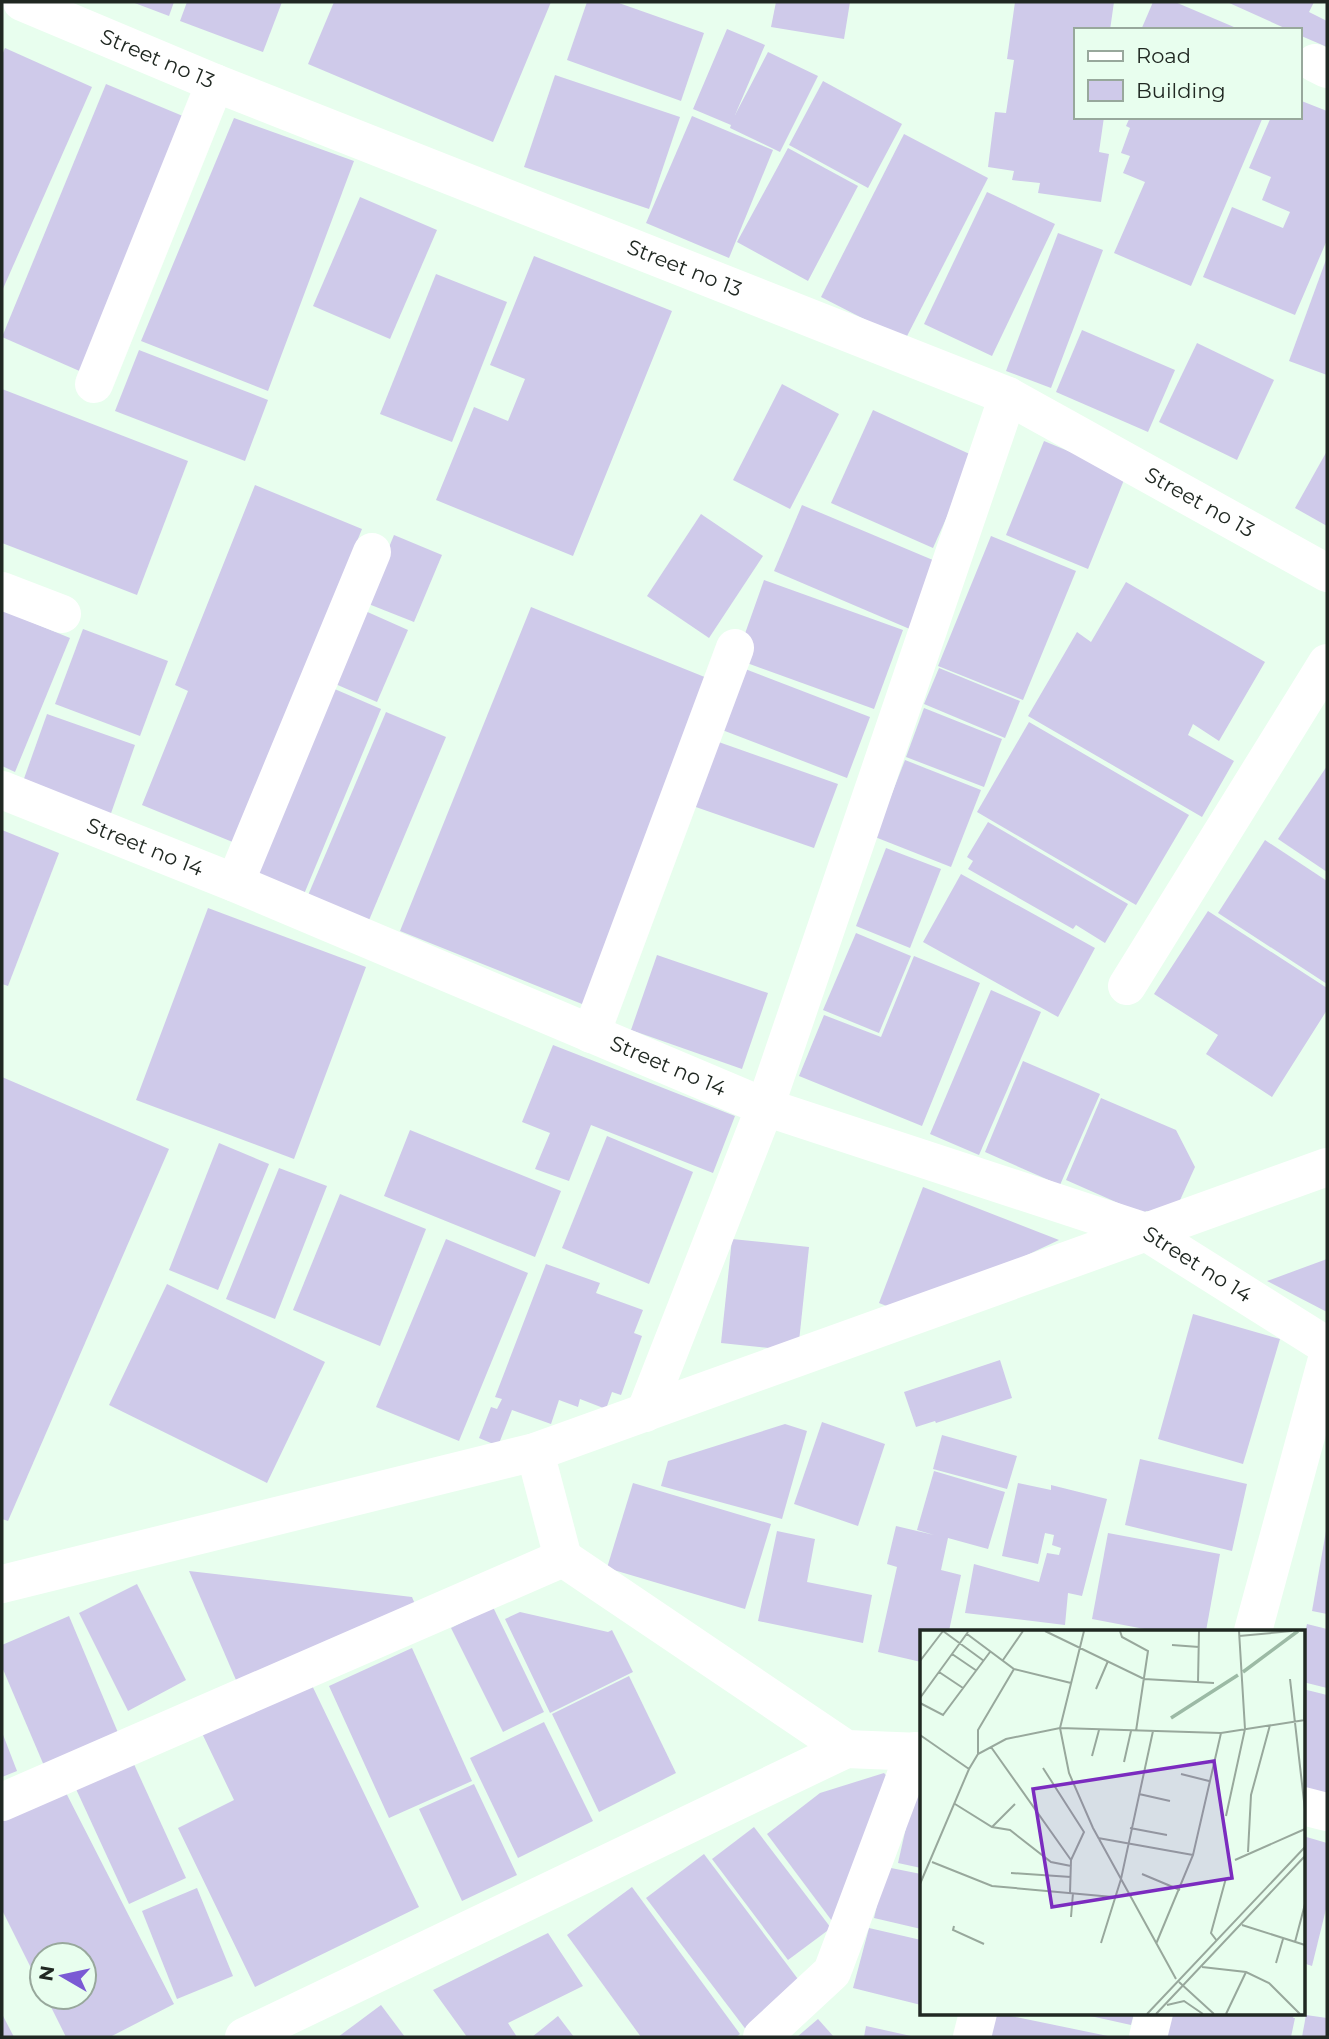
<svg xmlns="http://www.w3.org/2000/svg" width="1329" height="2039" font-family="Montserrat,sans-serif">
<rect width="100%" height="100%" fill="#e8feee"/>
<g fill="#cfcaea">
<polygon points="132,2 174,2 169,16"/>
<polygon points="187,2 282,2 263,52 180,21"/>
<polygon points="334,2 551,2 493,142 308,64"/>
<polygon points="587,2 616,2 704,33 681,101 567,60"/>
<polygon points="776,2 850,2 844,39 771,27"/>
<polygon points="1015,2 1114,2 1110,30 1075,30 1075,117 1104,117 1099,152 1109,154 1101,202 1038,193 1040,183 1012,180 1014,171 988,167 995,112 1006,113 1014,60 1007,59"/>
<polygon points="1153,2 1175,2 1241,30 1141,30"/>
<polygon points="1227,2 1314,2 1309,12 1327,21 1327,47 1299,35 1299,30 1289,30"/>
<polygon points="727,29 765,45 735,115 768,52 818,76 780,152 730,128 731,125 693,109"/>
<polygon points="5,48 92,87 2,291 2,55"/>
<polygon points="555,75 680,117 649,209 524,167"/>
<polygon points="823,81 902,124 868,188 789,145"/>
<polygon points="106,84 190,119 84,373 2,337"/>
<polygon points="1299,100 1327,111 1327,240 1295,315 1203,277 1232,207 1283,228 1290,212 1262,200 1271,177 1249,168 1271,117 1299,117"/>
<polygon points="692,116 773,150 729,258 646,223"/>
<polygon points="1130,117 1263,117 1191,286 1114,253 1145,182 1123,173 1130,156 1121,153 1130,128 1126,126"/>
<polygon points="234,118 354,161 268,391 141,341"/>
<polygon points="904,134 988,178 905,340 821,297"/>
<polygon points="788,148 858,186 808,281 737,242"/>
<polygon points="987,192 1055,224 992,356 924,324"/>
<polygon points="360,197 437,230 390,339 313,306"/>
<polygon points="1058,233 1103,250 1051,388 1006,371"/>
<polygon points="534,256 672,311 573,556 436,500 474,407 508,421 525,379 490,365"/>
<polygon points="1327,257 1327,375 1289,361"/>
<polygon points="436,274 507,302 452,442 380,414"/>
<polygon points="1082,330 1175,370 1148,432 1056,392"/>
<polygon points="1197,343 1274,380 1237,460 1159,422"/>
<polygon points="139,350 268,400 245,461 115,411"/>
<polygon points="782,384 839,414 790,509 733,480"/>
<polygon points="2,389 188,461 137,595 2,543"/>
<polygon points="873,410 974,456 933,548 831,503"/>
<polygon points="1044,441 1126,475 1088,569 1006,535"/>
<polygon points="1327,451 1327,526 1295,508"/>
<polygon points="255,485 362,529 235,843 142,805 188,691 175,685"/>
<polygon points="802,505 940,563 912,630 774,571"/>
<polygon points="701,514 763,556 709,638 647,596"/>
<polygon points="394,535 442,555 414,622 366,603"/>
<polygon points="991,536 1076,571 1023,700 938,666"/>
<polygon points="764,580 903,630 874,709 736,659"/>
<polygon points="1126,582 1265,662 1219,741 1193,724 1188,735 1234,761 1202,817 1028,716 1077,632 1091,642"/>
<polygon points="531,607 717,682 587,1006 400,931"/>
<polygon points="2,610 70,638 15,772 2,766"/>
<polygon points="363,610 408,630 377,702 333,683"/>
<polygon points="83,629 168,661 140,736 55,704"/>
<polygon points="740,667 870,717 847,778 717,728"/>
<polygon points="939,668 1020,701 1005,738 924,704"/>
<polygon points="330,687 381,709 302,899 251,878"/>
<polygon points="924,708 1002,739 984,787 906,757"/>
<polygon points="386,712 446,737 367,925 306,900"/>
<polygon points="47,714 135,745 109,819 21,787"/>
<polygon points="1029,722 1189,815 1136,905 977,812"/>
<polygon points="713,740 838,784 814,848 690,805"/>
<polygon points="905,760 981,790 951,867 875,837"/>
<polygon points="1327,766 1327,872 1278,839"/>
<polygon points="988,822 1128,904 1105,943 1076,925 1073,929 968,869 973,861 967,857"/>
<polygon points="2,830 59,853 8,986 2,984"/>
<polygon points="1265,840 1327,881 1327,984 1218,913"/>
<polygon points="886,848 941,869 910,948 856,926"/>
<polygon points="961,874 1095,948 1058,1017 923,942"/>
<polygon points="208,908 366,967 294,1159 136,1100"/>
<polygon points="1208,911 1327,988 1327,1010 1272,1097 1206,1054 1218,1035 1154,994"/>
<polygon points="856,933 911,956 879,1033 823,1010"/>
<polygon points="657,955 768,993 742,1069 631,1030"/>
<polygon points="914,956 980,983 922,1126 799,1076 824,1015 881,1037"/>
<polygon points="991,990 1041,1012 979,1155 930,1134"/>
<polygon points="553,1045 735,1116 713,1173 591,1125 569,1181 535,1169 550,1133 522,1122"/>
<polygon points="1023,1061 1100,1094 1060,1185 985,1152"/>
<polygon points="2,1077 169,1149 8,1521 2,1519"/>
<polygon points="1101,1098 1176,1130 1195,1167 1172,1218 1146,1211 1143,1214 1066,1180"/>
<polygon points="410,1130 561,1191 535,1257 384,1196"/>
<polygon points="607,1136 693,1172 649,1284 562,1248"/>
<polygon points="219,1143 269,1164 218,1290 169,1270"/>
<polygon points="279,1168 327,1186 275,1319 226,1299"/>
<polygon points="923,1187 1059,1240 904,1313 879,1303"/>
<polygon points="340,1194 426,1229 380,1346 293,1310"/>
<polygon points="446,1239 528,1273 459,1441 376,1407"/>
<polygon points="732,1239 809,1247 798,1351 721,1343"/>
<polygon points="1327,1259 1327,1312 1267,1281"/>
<polygon points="546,1264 600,1283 596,1293 643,1310 634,1333 642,1336 621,1395 612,1392 606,1409 580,1399 578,1407 559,1400 551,1424 512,1410 498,1446 479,1438 491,1407 497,1409 502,1399 495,1397"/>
<polygon points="167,1284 325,1362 267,1483 109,1405"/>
<polygon points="1193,1314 1280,1339 1243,1464 1158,1439"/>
<polygon points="1000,1360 1012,1398 936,1423 935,1421 916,1427 904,1392"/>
<polygon points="822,1422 885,1444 858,1526 794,1504"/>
<polygon points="785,1424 807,1431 782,1519 661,1486 668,1461"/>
<polygon points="942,1435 1017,1456 1007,1489 933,1469"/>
<polygon points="1140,1459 1247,1484 1232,1551 1125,1525"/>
<polygon points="934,1471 1005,1492 988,1549 948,1538 941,1570 961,1575 949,1631 921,1631 921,1662 878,1652 897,1567 887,1564 896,1526 934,1535 917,1530"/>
<polygon points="633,1483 771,1524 745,1609 607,1568"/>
<polygon points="1018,1483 1051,1490 1051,1485 1107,1499 1082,1596 1068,1593 1065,1625 965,1613 974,1564 1039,1582 1047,1553 1059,1555 1061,1548 1052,1545 1054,1535 1045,1533 1038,1564 1002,1556"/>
<polygon points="777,1531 815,1539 807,1582 872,1595 863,1643 758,1621"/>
<polygon points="1326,1531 1327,1531 1327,1614 1312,1611"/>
<polygon points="1108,1533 1220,1554 1206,1631 1155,1631 1092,1619"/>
<polygon points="189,1571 412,1597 417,1609 239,1687"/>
<polygon points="137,1584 186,1680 128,1711 79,1613"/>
<polygon points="493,1607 544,1712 503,1732 451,1628"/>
<polygon points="520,1612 608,1632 612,1630 633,1672 550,1713 505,1619"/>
<polygon points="69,1616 119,1735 45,1768 2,1667 2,1645"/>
<polygon points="1307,1624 1327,1629 1327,1688 1303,1682 1303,1641"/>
<polygon points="412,1648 472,1781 389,1818 329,1686"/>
<polygon points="307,1675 419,1907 255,1987 178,1828 234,1800 199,1727"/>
<polygon points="629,1676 676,1773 599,1812 552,1714"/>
<polygon points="1303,1689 1327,1695 1327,1796 1303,1790"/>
<polygon points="544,1722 593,1821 518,1858 470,1758"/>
<polygon points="2,1732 17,1771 2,1777"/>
<polygon points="133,1762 186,1878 129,1904 76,1789"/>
<polygon points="920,1765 921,1765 921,1868 898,1863"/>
<polygon points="884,1773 892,1782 835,1925 767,1834 820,1793"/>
<polygon points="61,1783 174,2004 110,2037 66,2037 46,1997 84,1997 84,1955 42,1955 42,1990 2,1910 2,1814"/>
<polygon points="474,1784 517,1875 462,1901 419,1809"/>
<polygon points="754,1827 831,1928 788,1960 712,1859"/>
<polygon points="1303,1836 1327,1843 1327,1905 1312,1966 1303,1963"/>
<polygon points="704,1854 804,1987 747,2031 646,1898"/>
<polygon points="886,1867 921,1874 921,1929 874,1918"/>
<polygon points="632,1887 740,2034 736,2037 641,2037 567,1935"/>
<polygon points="197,1888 233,1976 177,1999 142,1911"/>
<polygon points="869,1928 921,1940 921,2005 853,1988"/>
<polygon points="548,1933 583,1986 508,2023 517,2037 467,2037 433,1990"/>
<polygon points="381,2005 405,2037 338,2037"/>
<polygon points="996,2013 1108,2036 1108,2037 991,2037"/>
<polygon points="1077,2013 1134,2013 1131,2025"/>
<polygon points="1169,2013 1269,2013 1282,2015 1282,2013 1295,2013 1293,2018 1295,2018 1291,2037 1172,2037 1163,2035"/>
<polygon points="2,2014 14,2037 2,2037"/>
<polygon points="1306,2015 1327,2018 1327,2037 1302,2037"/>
<polygon points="558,2016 574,2037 532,2037"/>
<polygon points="818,2019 834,2037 797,2037"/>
<polygon points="866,2026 911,2036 911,2037 864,2037"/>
</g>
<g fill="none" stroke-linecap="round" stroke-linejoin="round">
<g stroke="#fff" stroke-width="38">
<path id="s1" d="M22,2L215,83L1008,396L1327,573"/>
<polyline points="1315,63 1327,69"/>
<polyline points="94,384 215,83"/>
<polyline points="2,591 62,614"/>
<path id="s2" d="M2,790L235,883L765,1107L1146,1232L1327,1346"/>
<polyline points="235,883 372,552"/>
<polyline points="1127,986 1327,663"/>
<polyline points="591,1034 735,648"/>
<polyline points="645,1413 765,1107 1008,396"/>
<polyline points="535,1452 563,1558"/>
<polyline points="2,1584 535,1452 1327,1167"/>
<polyline points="1253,1631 1327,1359"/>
<polyline points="2,1802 563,1558 846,1749 921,1752"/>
<polyline points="1303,1806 1327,1812"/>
<polyline points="244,2037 846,1749"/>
<polyline points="762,2037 832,1972 915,1751"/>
<polyline points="972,2037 978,2013"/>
<polyline points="1148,2037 1154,2013"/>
</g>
</g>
<g text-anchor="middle" stroke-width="6" stroke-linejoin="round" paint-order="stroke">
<g font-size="21" fill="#202822" stroke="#e8feee">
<text dy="7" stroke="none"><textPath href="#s1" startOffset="147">Street no 13</textPath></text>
<text dy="7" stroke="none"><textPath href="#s1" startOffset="714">Street no 13</textPath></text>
<text dy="7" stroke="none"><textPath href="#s1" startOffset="1281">Street no 13</textPath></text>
<text dy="7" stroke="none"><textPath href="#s2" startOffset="154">Street no 14</textPath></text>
<text dy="7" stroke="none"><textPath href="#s2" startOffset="721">Street no 14</textPath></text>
<text dy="7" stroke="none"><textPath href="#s2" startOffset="1288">Street no 14</textPath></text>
</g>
</g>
<g transform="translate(920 1630)">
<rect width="385" height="385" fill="#e8feee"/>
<path fill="none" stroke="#9cbaa5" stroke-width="3.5" d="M323,42L378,1M251,88L318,45"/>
<path fill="none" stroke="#98a89c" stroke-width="2" d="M23,1L64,31M125,1L224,49L294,53M164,1L140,98L149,143L173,198L256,349M200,1L202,7L228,21L216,101M47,4L94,39L151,53M319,6L372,1M252,15L279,17M32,24L57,41M83,30L103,1M0,31L23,1M19,42L43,58M370,49L385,180M278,52L279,1M176,59L188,31M0,68L48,2M0,73L23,85L70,22M384,90L385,46M0,105L49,139M71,117L151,230M58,124V100L94,39M172,126L179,100M204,132L211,101M123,138L164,202L151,230L150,263M261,144L289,151M219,164L250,171M35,174L72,197L90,200L131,232L151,236M306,186L325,99L319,1M72,197L95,174M210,198L247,205M178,208L273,225M328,222L331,165L350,95M315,230L385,199M12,232L72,256L193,267M91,243L151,247M222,244L260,260M0,254L49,139L58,124L86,109L140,98L301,103L385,90M151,287L153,263M322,295L385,315M34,296L33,300L64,314M297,311L291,303L306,248M375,312L385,274M181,313L201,249L233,101M236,314L273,225L301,103M356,333L363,309M282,337L326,342L349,353L380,384M259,352L294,384M247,375L264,371L283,384M227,384L385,217M236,384L385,226M306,384L326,342"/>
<path fill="#7b2cbf" fill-opacity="0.15" stroke="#7b2cbf" stroke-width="3.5" d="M294,131L312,248L132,277L113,159Z"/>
<rect width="385" height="385" fill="none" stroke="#202822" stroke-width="3.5"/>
</g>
<rect width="1329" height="2039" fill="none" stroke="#202822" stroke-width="7"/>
<rect x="1074" y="28" width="228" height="91" fill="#e8feee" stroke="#98a89c" stroke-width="2"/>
<rect x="1088" y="51" width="35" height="10" fill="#ffffff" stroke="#98a89c" stroke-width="2"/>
<text x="1136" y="63" font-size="21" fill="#202822">Road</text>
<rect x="1088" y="80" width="35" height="21" fill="#cfcaea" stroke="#98a89c" stroke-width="2"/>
<text x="1136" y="98" font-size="21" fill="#202822">Building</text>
<g transform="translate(63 1976) rotate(279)"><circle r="33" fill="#e8feee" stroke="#98a89c" stroke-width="2"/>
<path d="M0-5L12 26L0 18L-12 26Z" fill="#7a5ad4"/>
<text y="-10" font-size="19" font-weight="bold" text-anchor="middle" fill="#202822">N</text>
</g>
</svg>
